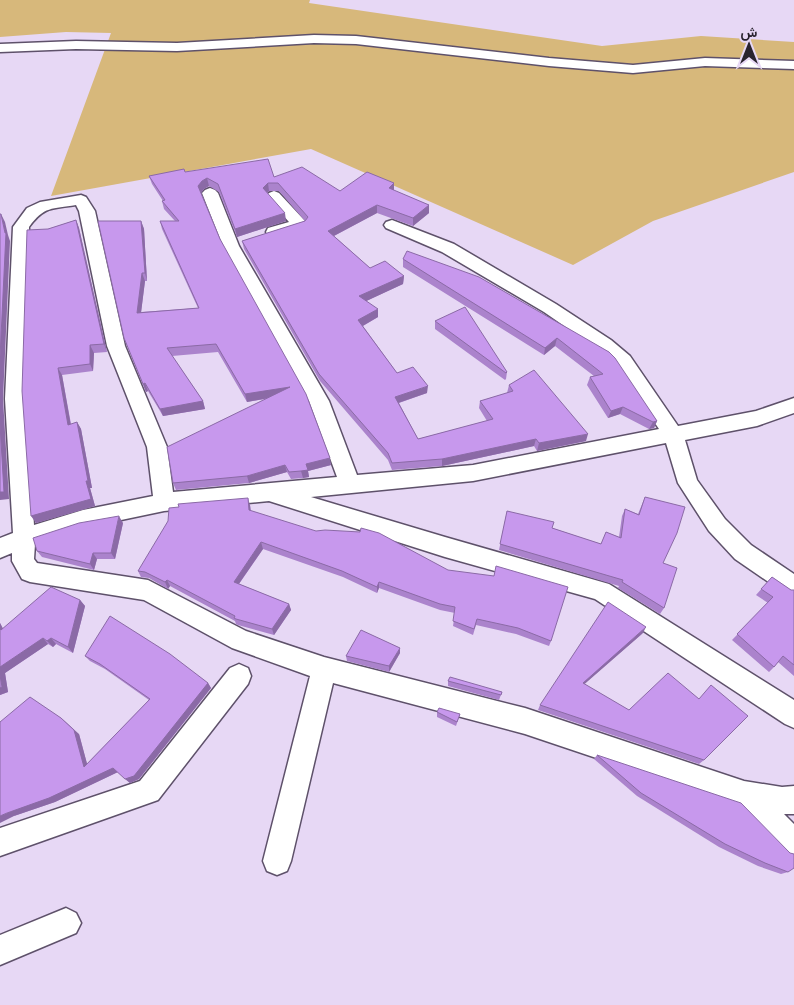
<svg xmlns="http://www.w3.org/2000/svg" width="794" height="1005" font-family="'Work Sans',Vazirmatn,sans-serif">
<rect width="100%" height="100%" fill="#e7d8f5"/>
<polygon fill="#d7b87b" points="0,0 310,0 309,3 602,46 701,36 794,42 794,172 653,221 573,265 311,149 51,196 111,33 66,32 0,37"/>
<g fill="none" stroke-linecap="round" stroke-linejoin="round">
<g stroke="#5e516a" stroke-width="3">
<g id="minor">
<polygon points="314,35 356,36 549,58 633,65 705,58 794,61 794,69 705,66 633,73 549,66 356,44 314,43 177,51 76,49 0,52 0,44 76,41 177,43"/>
<path d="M210,188L215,190L218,193L239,246L329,401L357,475L473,465L659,429L616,366L599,350L544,312L442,252L386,228L384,225L386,222L392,220L454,244L556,304L611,340L630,356L678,426L756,411L794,398V413L757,426L685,440L697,480L725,519L751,545L794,574V597L786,594L735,559L709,531L678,483L666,443L473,481L311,497L445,537L609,584L794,700V728L785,724L595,599L445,557L269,501L164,511L83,528L35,544L34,559L37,563L148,580L246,631L324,657L525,708L744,781L782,787L794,786V814H784L794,824V858L784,854L736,805L525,734L333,683L291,861L287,871L277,875L267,871L263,861L310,676L232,648L144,600L30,582L22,579L12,561V553L0,558V538L13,533L5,399L13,227L27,208L40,202L81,195L86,197L95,211L125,346L167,447L173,492L337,477L309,401L223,246L202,193L205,190ZM76,205L79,211L107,346L147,447L153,496L83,510L34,525L25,399L29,227C44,206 52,209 76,205Z"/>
<polygon points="274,191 279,193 305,221 307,224 305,227 274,237 268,236 266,232 268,228 289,222 266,196 269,193"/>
<polygon points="239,664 248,668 251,676 248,684 158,800 0,856 0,828 140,781 230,668"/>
<polygon points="66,908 76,913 81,923 76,933 0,965 0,935"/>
</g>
</g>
<use href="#minor" fill="#fff" fill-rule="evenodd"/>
</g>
<g fill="#ab83cc">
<polygon points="185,172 274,177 340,191 394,183 394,191 429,205 429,213 413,226 377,213 334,236 370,268 404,276 403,284 366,301 378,317 363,326 397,373 427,393 399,403 418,439 487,421 479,408 480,401 507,393 509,385 586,441 537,451 534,446 442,466 392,470 388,460 320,381 244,249 242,241 305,221 279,191 269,191 267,193 286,221 237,237 219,192 209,186 204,189 201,193 220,239 331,465 308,471 309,477 303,478 291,479 287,472 249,483 176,490 173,483 265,399 247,402 218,352 172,356 203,401 205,409 163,416 148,391 146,392 124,338 141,221 144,229 147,281 145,281 141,312 198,308 162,229 160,221 175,221 164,209 162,201 163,201 152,184 149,176"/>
<polygon points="76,220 79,228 107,352 94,353 93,371 62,375 71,424 77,422 81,429 92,488 90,488 95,506 36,523 48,229"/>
<polygon points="403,259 609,352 657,421 654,428 649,429 620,414 608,418 587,385 590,377 594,376 555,346 544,355 403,267"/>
<polygon points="435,321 507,372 506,379 505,380 435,329"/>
<polygon points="645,497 663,563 664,608 660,614 618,588 619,586 499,550 507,511 552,528 601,544 606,532 619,537 622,516 625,509 638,514"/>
<polygon points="250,505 251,511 551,641 549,646 516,634 476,625 473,635 453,626 455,613 440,610 379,588 377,593 343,577 263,549 239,584 289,604 291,610 274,635 238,625 236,624 235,621 170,586 168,589 149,578 141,577 138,571"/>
<polygon points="123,523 115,559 97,559 94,570 42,557 37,551"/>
<polygon points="772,577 791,590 794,590 794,676 778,662 774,667 769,672 732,640 768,603 756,595"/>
<polygon points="80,600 85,606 73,653 56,644 53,647 48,644 5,673 8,692 0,695 0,623 3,629"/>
<polygon points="643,633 584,684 704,760 699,764 538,710 540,705"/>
<polygon points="400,653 389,672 347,661 346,656"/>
<polygon points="85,656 208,683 211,688 139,779 130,783 118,772 55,802 14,816 79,734 87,764 149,700 105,669 90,661"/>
<polygon points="448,681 502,692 499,700 448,686"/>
<polygon points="437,712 460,714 456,726 437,717"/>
<polygon points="597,755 788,872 781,874 758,866 719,847 637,796 594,759"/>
</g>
<g fill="#8b6aa6">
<polygon points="207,178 209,186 204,189 200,194 198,186 202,181"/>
<polygon points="268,183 269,191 264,196 263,188"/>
<polygon points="394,183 394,191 389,188"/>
<polygon points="377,205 377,213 328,239 328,231"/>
<polygon points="429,205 429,213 413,226 413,218"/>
<polygon points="285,213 286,221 237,237 235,229"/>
<polygon points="1,214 5,222 8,235 10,241 3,399 9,499 0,500 0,357 5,233"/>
<polygon points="76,220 79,228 107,352 104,344"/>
<polygon points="141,221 144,229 147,281 145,273"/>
<polygon points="142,273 145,281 140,321 137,313"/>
<polygon points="404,276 403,284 360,304 359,296"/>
<polygon points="378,309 378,317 359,328 358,320"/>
<polygon points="557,338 555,346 544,355 545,348"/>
<polygon points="90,345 94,353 93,371 90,364"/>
<polygon points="58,368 62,375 72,432 68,425"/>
<polygon points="145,383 148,391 146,392 143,384"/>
<polygon points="428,386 427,393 395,404 395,397"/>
<polygon points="290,387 291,394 247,402 245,394"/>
<polygon points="203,401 205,409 163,416 160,409"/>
<polygon points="623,407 620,414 608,418 611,411"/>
<polygon points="657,421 654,428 649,429 653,422"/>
<polygon points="77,422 81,429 92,488 90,488 95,506 36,523 31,516 86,481"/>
<polygon points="588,434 586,441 537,451 539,443"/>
<polygon points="536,439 534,446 442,466 442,459"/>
<polygon points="330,458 331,465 308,471 309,477 303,478 301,471 306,464"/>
<polygon points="285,465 287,472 249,483 247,476"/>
<polygon points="248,498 250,505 251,517 249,510"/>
<polygon points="119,516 123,523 115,559 111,553"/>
<polygon points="261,542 263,549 236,588 234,582"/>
<polygon points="93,553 97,559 94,570 90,564"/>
<polygon points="167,580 170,586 168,589 165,582"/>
<polygon points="379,582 379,588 377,593 377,587"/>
<polygon points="80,600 85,606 73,653 68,647"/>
<polygon points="289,604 291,610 274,635 272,629"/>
<polygon points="0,623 7,636 0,629"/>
<polygon points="646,627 643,633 580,688 583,683"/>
<polygon points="43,638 48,644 5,673 8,692 0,695 0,667"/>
<polygon points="51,638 56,644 53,647 47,641"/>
<polygon points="400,648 400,653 389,672 389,666"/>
<polygon points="208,683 211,688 139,779 130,783 125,779"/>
<polygon points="61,718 79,734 89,771 84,767"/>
<polygon points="113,768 118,772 55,802 14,816 0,823 0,816"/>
</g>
<g fill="#c798ed" stroke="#8b6aa6">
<polygon points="268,159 274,177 302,167 340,191 367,172 394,183 389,188 429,205 413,218 377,205 328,231 370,268 385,261 404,276 359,296 378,309 358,320 397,373 413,367 428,386 395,397 418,439 493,419 480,401 513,391 509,385 534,370 588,434 539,443 536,439 442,459 392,463 388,453 319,374 242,241 305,221 308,217 278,183 268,183 263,188 285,213 235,229 218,184 207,178 202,181 198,186 220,239 306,394 330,458 306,464 308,470 301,471 289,472 285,465 247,476 173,483 167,447 290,387 245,394 216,344 167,348 203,401 160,409 145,383 143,384 124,338 98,221 141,221 145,273 142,273 137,313 199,308 160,221 179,221 162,201 165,200 149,176 184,169 185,172"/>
<polygon points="0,214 1,214 5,233 6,233 0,357"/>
<polygon points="76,220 104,344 90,345 90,364 58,368 68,425 77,422 88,481 86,481 91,499 31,516 22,391 27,230 48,229"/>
<polygon points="407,251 479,277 609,352 615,358 657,421 653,422 623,407 611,411 590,377 603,374 557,338 545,348 403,259"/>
<polygon points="465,307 507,372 506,373 435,321"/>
<polygon points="0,424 4,492 0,492"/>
<polygon points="645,497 685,507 677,533 663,563 677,568 664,608 622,582 623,580 500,544 507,511 554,522 552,528 601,544 606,532 621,538 625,509 639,515"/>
<polygon points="248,498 249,510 316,531 325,530 360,532 361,528 379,533 448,570 494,576 496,566 568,587 551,641 518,628 477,619 474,629 453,621 455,607 440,604 379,582 377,587 342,571 261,542 234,582 289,604 272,629 236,619 234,618 235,616 167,580 165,582 145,572 138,571 168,521 169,508 179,507 178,504"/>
<polygon points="119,516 111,553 93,553 90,564 37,551 33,538 79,523"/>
<polygon points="772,577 791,590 794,590 794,665 783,656 774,667 737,634 773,597 761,589"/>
<polygon points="51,587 80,600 68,647 51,638 47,641 43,638 0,667 0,629 1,630"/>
<polygon points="608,602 646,627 583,683 629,710 668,673 699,699 711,685 748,716 704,760 540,705"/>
<polygon points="110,616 170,654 208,683 134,776 125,779 113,768 49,798 7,813 0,816 0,722 30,697 61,718 74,730 84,767 150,699 100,664 85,656"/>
<polygon points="361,630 400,648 389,666 346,656"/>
<polygon points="0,675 2,687 0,688"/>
<polygon points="450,677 502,692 501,695 448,681"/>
<polygon points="439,708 460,714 457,722 437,712"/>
<polygon points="597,755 741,803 790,853 794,854 794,868 788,872 765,863 725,844 641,793"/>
</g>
<g transform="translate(749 45)" stroke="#e7d8f5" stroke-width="4" paint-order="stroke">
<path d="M0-4L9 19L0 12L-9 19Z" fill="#29232e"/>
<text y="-8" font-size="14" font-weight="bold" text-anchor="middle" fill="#29232e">ش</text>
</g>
</svg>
